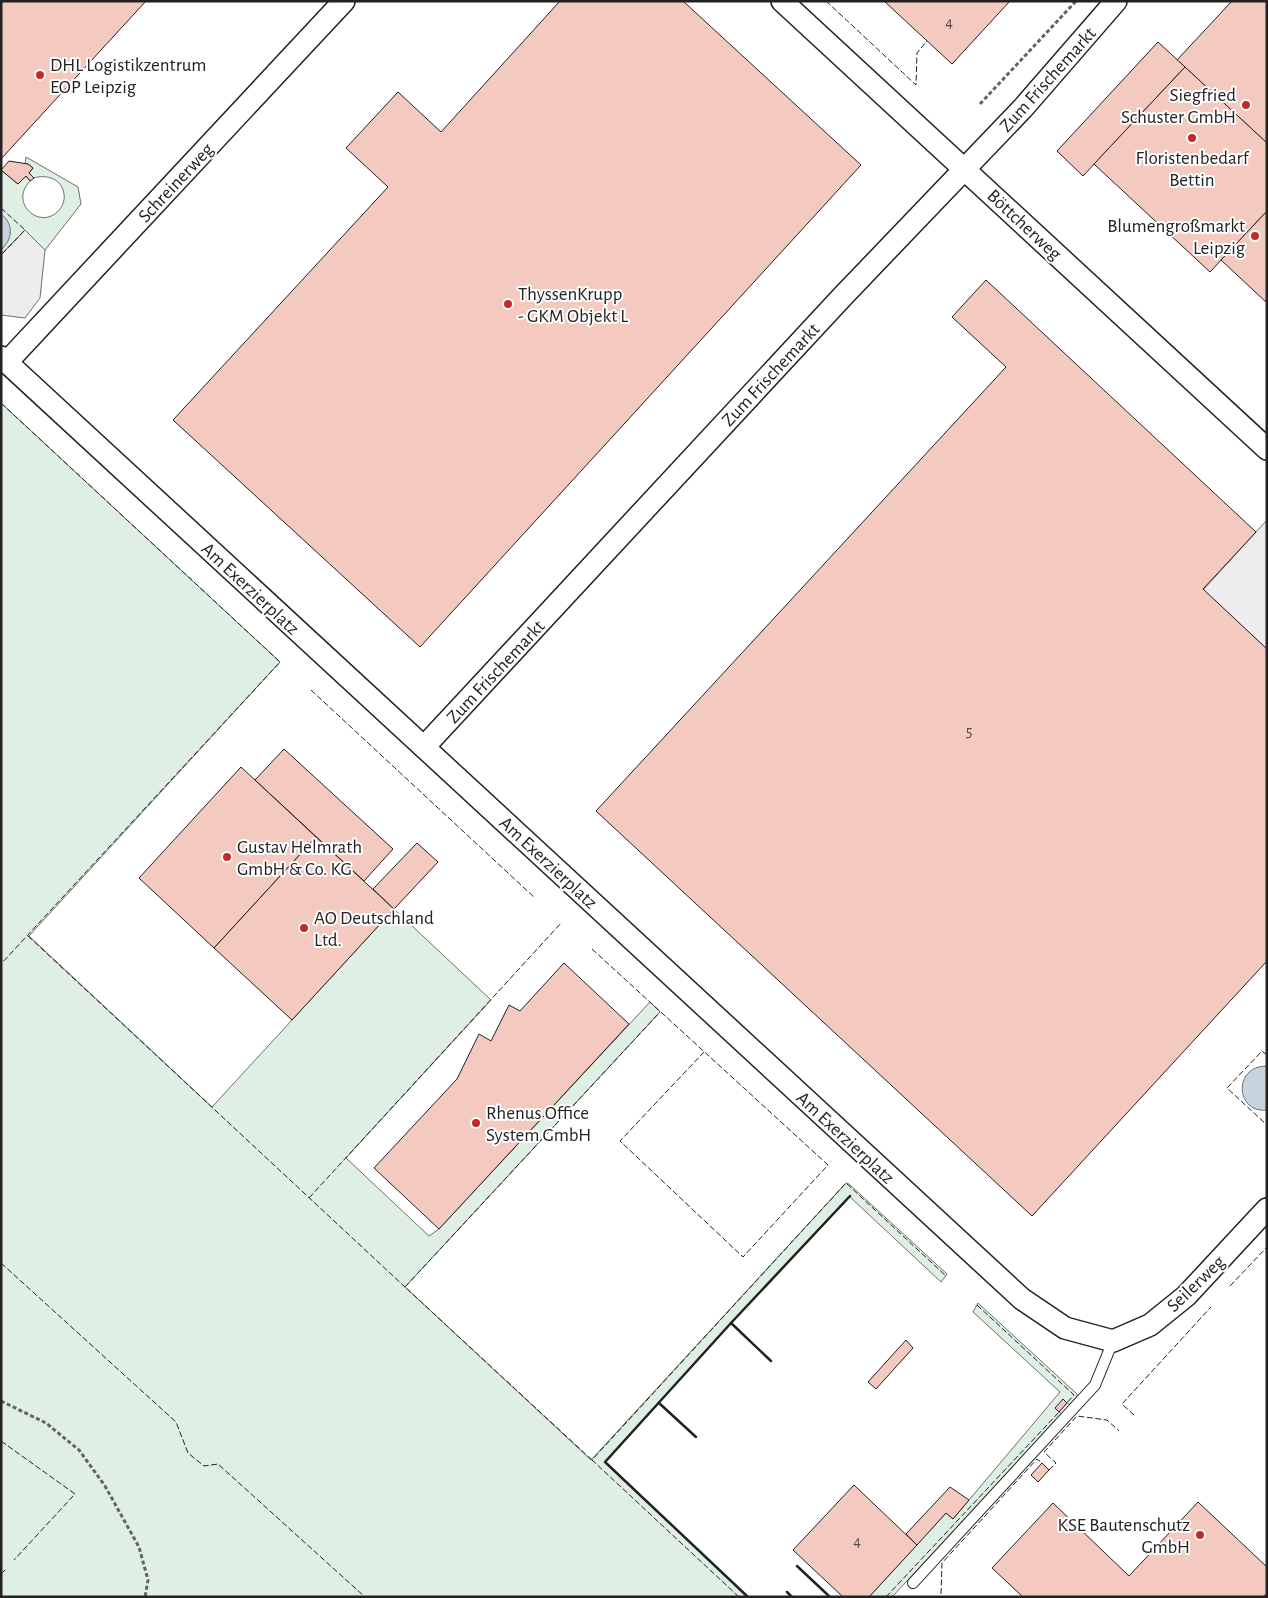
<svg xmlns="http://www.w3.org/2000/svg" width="1268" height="1598" font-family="'Alegreya Sans',sans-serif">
<rect width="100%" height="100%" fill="#fff"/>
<g fill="#e0efe3" stroke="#6f6f6f">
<path d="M26,157L78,187L81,204L45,250L25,230L1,255V170L18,184L26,176L30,181C8,204 42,232 60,209C63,205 65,199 64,194C62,179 47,174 34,178L29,173L33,168L28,164H25Z"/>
<polygon points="1,403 280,662 29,936 212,1107 394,909 491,1000 346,1158 429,1236 439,1229 650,1002 660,1012 405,1287 591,1460 846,1183 849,1184 947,1274 941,1282 850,1197 731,1323 606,1462 748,1597 1,1597"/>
<polygon points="978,1303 1077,1394 1077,1398 1070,1405 1067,1403 1059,1412 1062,1414 892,1597 869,1597 946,1513 953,1519 1060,1392 973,1312"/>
</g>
<g fill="#ededed" stroke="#6f6f6f">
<polygon points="25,230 45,250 40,298 25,318 1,315 1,255"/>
<polygon points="1267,520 1267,649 1203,590"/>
</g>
<g fill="#c7d3dd" stroke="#6f6f6f">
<path d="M1,214C14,224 13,239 1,250Z"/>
<path d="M1267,1066V1110C1236,1114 1232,1066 1267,1066Z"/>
</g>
<g fill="#f3c9c0" stroke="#222">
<polygon points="1,1 146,1 1,159"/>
<polygon points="560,1 683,1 861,165 420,647 173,420 388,187 346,148 398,92 441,132"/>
<polygon points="884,1 1010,1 952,64"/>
<polygon points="1232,1 1267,1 1267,143 1177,60"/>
<polygon points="1158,42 1185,67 1083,176 1057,151"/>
<polygon points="1185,67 1267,143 1267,211 1210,272 1094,164"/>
<polygon points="9,161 28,164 33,168 29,173 34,178 30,181 26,176 18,184 1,170"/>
<polygon points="1267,211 1267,303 1221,260"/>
<polygon points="986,280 1256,532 1203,589 1267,649 1267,961 1032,1216 596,811 1006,367 952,317"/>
<polygon points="284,749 393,849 364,881 255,780"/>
<polygon points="241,767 316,837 214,948 139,878"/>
<polygon points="316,837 394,909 292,1020 214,948"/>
<polygon points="417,843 438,862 394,909 373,889"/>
<polygon points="564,963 629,1024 439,1229 374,1168 457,1079 479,1034 491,1041 509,1005 520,1011"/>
<polygon points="906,1340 913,1348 876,1389 868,1382"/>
<polygon points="1063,1399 1067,1403 1059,1412 1055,1408"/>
<polygon points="1042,1463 1049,1470 1038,1482 1031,1475"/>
<polygon points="854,1485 917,1545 869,1597 843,1597 793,1550"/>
<polygon points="950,1487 969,1500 953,1519 946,1513 917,1545 906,1534"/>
<polygon points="1198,1502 1267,1567 1267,1593 1263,1597 1023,1597 992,1568 1053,1503 1129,1576"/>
</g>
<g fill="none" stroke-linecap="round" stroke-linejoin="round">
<g stroke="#222" stroke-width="12">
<polyline id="lane" points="913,1583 1095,1385 1113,1341"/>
</g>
<g stroke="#222" stroke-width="24">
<g id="street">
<polyline points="782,1 1267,449"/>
<polyline points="1,357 1022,1299 1065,1328 1113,1341 1150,1325 1186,1296 1267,1209"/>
<polyline points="7,362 344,1"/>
<polyline points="424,747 843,296 1023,108 1116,1"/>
</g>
</g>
<g stroke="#646464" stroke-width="3" stroke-dasharray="4 2.5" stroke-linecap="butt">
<polyline points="980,104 1076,1"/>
<polyline points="1,1401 46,1423 79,1450 105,1486 139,1547 148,1580 145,1597"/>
</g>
<use href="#lane" stroke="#fff" stroke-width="10"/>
<use href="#street" stroke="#fff" stroke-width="21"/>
<g stroke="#222" stroke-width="1" stroke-dasharray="6 2.5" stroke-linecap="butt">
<polyline points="826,1 916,85 917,53 927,41"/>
<polyline points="1,208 25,230 1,255"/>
<polyline points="1,403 280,662 1,964"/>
<polyline points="311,690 535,898"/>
<polyline points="28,936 405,1287"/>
<polyline points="592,949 828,1165 743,1257 620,1141 704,1052"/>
<polyline points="1267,1055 1262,1051 1227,1088 1267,1125"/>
<polyline points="309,1198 562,922"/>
<polyline points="1,1263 176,1422 188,1453 204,1466 218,1464 365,1597"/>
<polyline points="1230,1286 1267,1247"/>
<polyline points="977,1305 1074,1395 1065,1405"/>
<polyline points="1134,1415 1122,1404 1211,1307"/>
<polyline points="1,1441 75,1494 14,1560"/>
<polyline points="592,1460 405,1287 660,1012"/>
<polyline points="1049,1470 1056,1463 1044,1452 1077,1416 1107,1420 1119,1431"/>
<polyline points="1,1574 7,1568"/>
<polyline points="941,1594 942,1563 1037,1459 1042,1463"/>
<polyline points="739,1597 592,1460 846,1183 946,1276"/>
<polyline points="886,1597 1060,1411"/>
</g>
<g stroke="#222" stroke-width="2.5">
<polyline points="731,1323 771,1361"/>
<polyline points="659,1403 696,1437"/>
<polyline points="797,1566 830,1597"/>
<polyline points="787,1592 792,1597"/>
<polyline points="748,1597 605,1462 731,1323 850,1196"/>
</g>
</g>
<g fill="#c62828" stroke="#fff" stroke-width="2">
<circle cx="40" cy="75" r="5"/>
<circle cx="1246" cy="105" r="5"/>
<circle cx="1192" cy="138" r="5"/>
<circle cx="1255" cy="236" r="5"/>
<circle cx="508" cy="304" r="5"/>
<circle cx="227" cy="857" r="5"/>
<circle cx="304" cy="928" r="5"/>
<circle cx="476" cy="1123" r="5"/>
<circle cx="1200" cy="1535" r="5"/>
</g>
<g text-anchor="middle" stroke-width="4" stroke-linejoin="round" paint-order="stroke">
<g font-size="16" fill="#564c4a">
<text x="949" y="27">4</text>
<text x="969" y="736">5</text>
<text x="857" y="1546">4</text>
</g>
<g font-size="19" fill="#222" stroke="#fff" text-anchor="start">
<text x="50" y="71">DHL Logistikzentrum<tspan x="50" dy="22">EOP Leipzig</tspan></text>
<text x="1236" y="101" text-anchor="end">Siegfried<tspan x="1236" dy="22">Schuster GmbH</tspan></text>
<text x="1192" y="164" text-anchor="middle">Floristenbedarf<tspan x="1192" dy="22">Bettin</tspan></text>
<text x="1245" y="232" text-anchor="end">Blumengroßmarkt<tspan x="1245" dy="22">Leipzig</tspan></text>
<text x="518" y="300">ThyssenKrupp<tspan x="518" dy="22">- GKM Objekt L</tspan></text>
<text x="237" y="853">Gustav Helmrath<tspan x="237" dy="22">GmbH &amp; Co. KG</tspan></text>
<text x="314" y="924">AO Deutschland<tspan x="314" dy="22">Ltd.</tspan></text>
<text x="486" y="1119">Rhenus Office<tspan x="486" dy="22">System GmbH</tspan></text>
<text x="1190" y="1531" text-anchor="end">KSE Bautenschutz<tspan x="1190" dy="22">GmbH</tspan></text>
</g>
<g font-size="19" fill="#222" stroke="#fff">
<text transform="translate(1047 79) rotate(-48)" y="7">Zum Frischemarkt</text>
<text transform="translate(175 182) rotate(-47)" y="7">Schreinerweg</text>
<text transform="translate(1025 224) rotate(43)" y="7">Böttcherweg</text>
<text transform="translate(770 374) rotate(-47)" y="7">Zum Frischemarkt</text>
<text transform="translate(251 588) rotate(43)" y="7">Am Exerzierplatz</text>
<text transform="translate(495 671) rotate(-47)" y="7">Zum Frischemarkt</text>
<text transform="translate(549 862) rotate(43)" y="7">Am Exerzierplatz</text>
<text transform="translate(846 1137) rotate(43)" y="7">Am Exerzierplatz</text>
<text transform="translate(1195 1283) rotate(-44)" y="7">Seilerweg</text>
</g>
</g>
<rect width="1268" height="1598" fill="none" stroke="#222222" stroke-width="5"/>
</svg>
